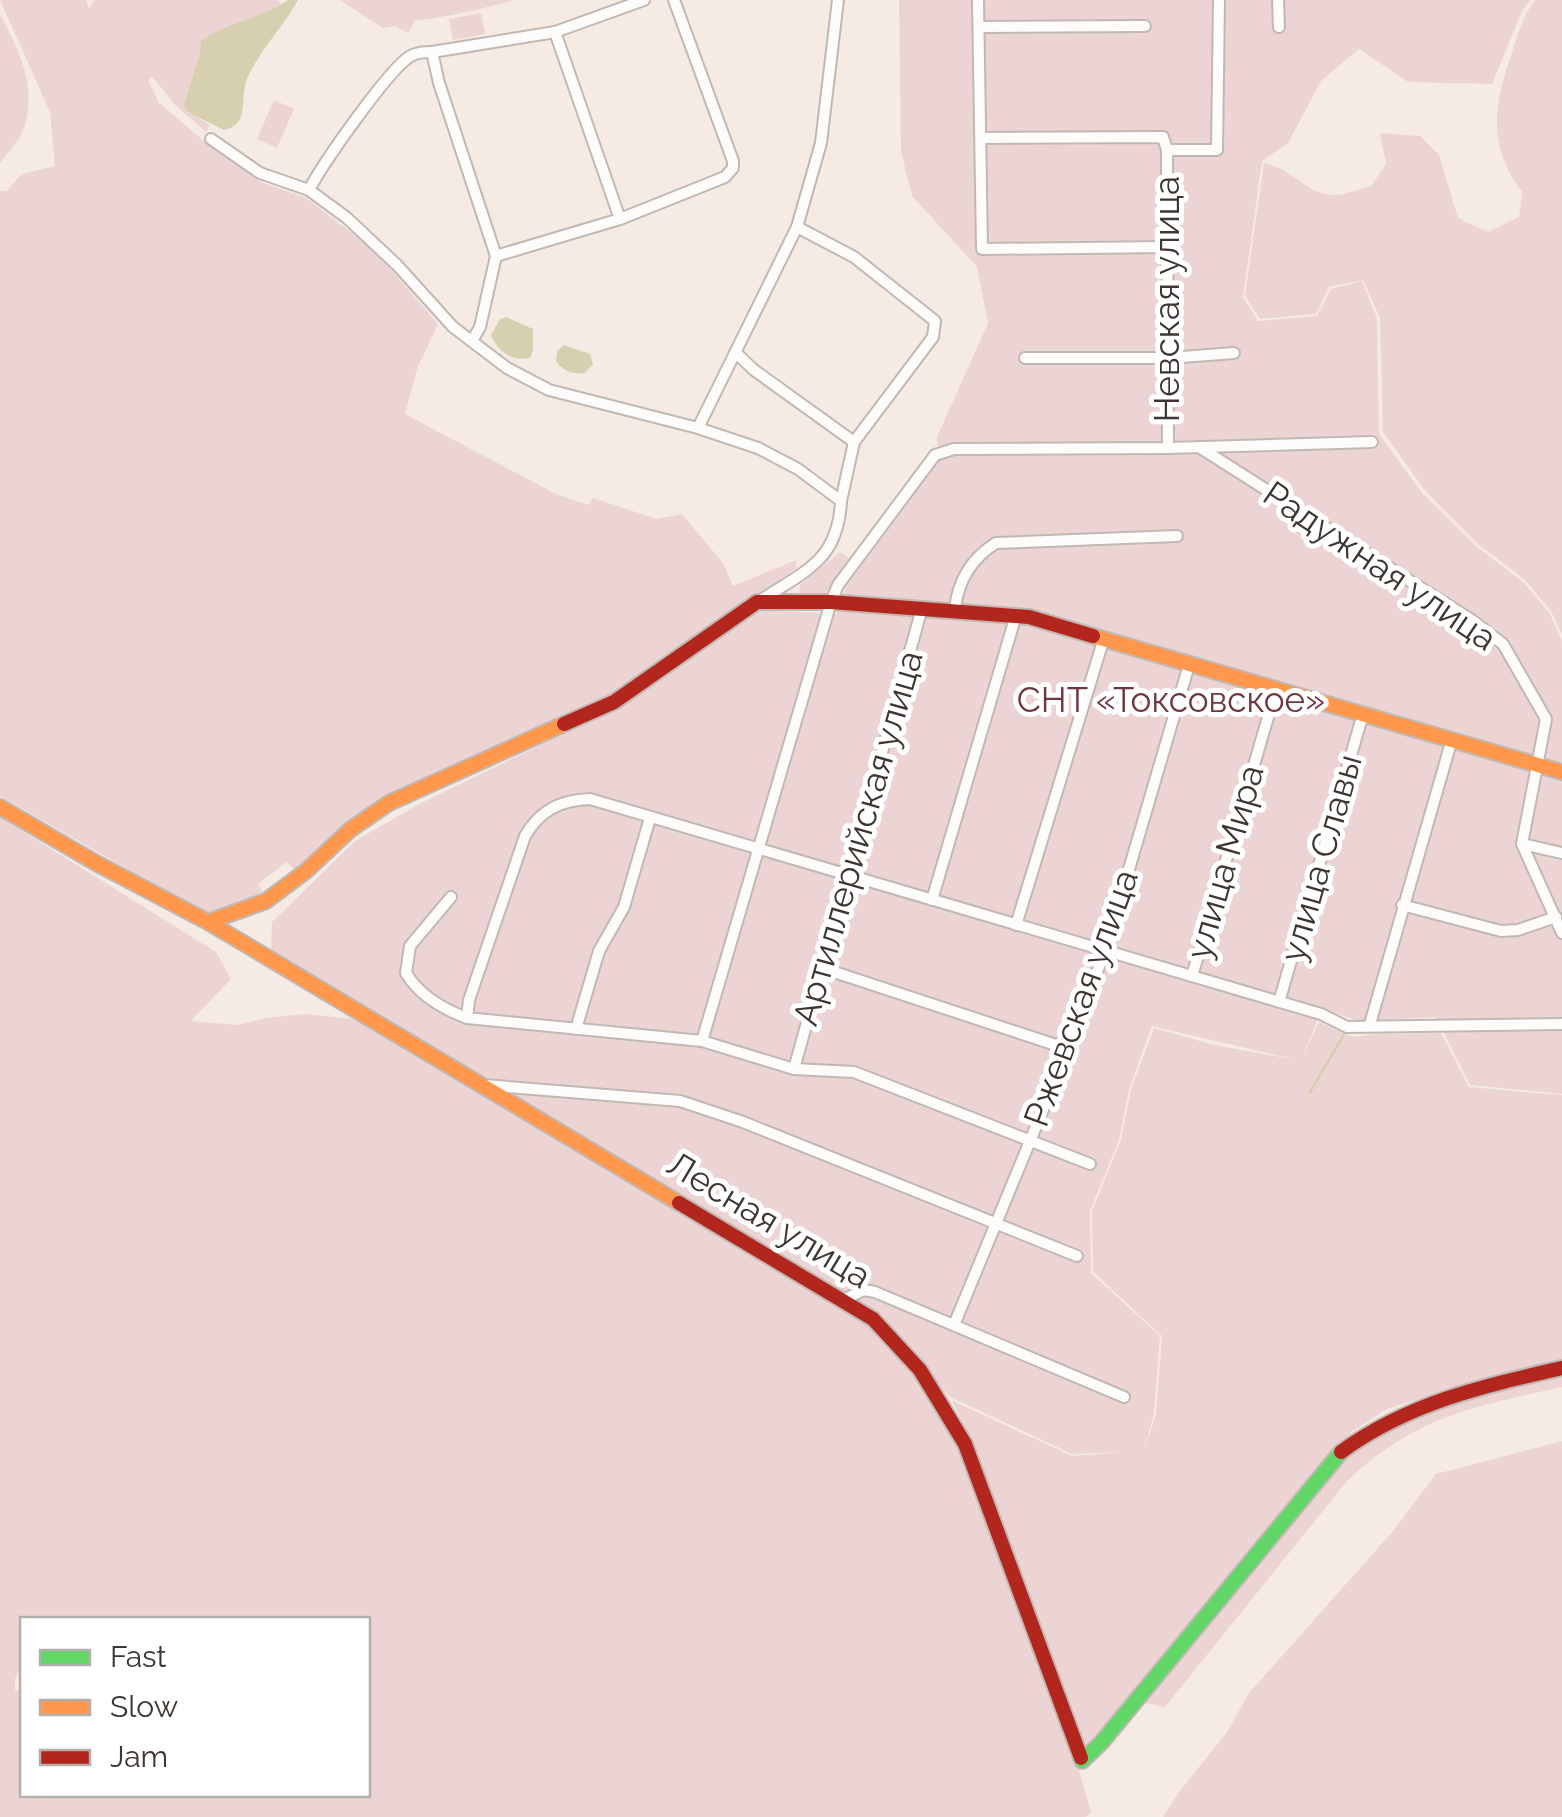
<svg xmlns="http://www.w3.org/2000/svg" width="1562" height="1817" font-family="Raleway,sans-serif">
<rect width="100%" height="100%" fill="#f6ebe4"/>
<g fill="#edd4d4" fill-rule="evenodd">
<path d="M0,0H86L89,9L95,0H276L282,4C256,20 227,26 201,42C199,68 186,87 191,114L210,125L206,132L176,106L152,76L148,80L159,103L204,141L261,182L306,198L373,249L438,324L417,369L405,414L556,494L589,505L593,498L657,519L682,514L723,563L733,586L796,560L797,568L594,706L385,800L295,871L287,862L258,884L265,896L247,905L204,913L0,796V191H6L22,174L55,166L50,112Z"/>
<path d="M340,0H513C501,5 425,22 415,20L408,33L395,26L383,28Z"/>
<path d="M899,0H1531L1523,9L1492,84L1408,82L1359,49L1321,81L1288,143L1262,161L1243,297L1258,321L1317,316L1331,289L1362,281L1377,318L1379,434L1423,494L1476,546L1523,582L1549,612L1562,641V1094L1470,1085L1436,1017L1359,1021L1322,1009L1301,1061L1319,1022L1353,1037L1374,1034L1441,1033L1469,1087L1562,1095V1361L1459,1386L1387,1409L1353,1431L1311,1476L1101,1738L1087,1745L1076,1731L966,1428L951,1400L1072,1456L1125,1452L1072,1454L950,1397L912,1353L845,1295L271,953L272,922L355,841L421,803L598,717L746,614L761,610L837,614L846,586L940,458L937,437L988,323L977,267L912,196L901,152ZM1152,1026L1297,1060L1214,1045L1154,1028L1131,1089L1121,1140L1092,1211L1093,1272L1162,1336L1156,1414L1144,1452L1154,1413L1160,1336L1091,1273L1090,1211L1119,1140L1129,1089Z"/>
<path d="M1536,0H1562V635L1551,611L1525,580L1478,544L1426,492L1383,432L1380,318L1363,280L1329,287L1316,314L1260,319L1245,296L1264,163C1289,166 1305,192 1331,195C1342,196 1360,189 1371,186L1386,164L1380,133L1420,136L1439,155L1458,218L1488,232L1519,217L1522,192C1485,142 1495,103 1513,49C1519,31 1523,14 1536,0Z"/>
<polygon points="481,13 485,34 453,40 449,19"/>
<path d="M0,14C17,47 36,83 26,122C23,136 9,151 0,163Z"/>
<polygon points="274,100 294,109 277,148 257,139"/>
<polygon points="840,552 849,558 822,600 799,598 800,585"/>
<path d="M0,817L216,952L231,979L191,1021L237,1025L266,1018L305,1014L354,1019L841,1303L868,1323L916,1373L960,1447L1077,1763L1091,1813L1086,1817H0ZM22,1620H368V1794H22V1692L15,1690V1679L22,1666Z"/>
<path d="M1562,1374V1387C1472,1407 1416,1416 1347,1481L1165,1707L1145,1703L1348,1455L1376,1432L1418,1413Z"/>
<polygon points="1562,1441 1562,1817 1163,1817 1179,1792 1227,1732 1249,1693 1393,1531 1436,1474"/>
</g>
<g fill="#d6cfb0">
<path d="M288,0H298C283,28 260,49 247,79C239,99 251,124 224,130L191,114L184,106L199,56L201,41C227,22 259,20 288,0Z"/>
<path d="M506,317L533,329V351L530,358C511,362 498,351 491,335L500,319Z"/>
<path d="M564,345L590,354L593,364L585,373C573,375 563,371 556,361L557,351Z"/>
</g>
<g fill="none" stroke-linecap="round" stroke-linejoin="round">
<polyline stroke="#d6cfb0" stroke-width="2.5" points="1310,1092 1346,1031"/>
<g stroke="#c0b8b2" stroke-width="14">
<g id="street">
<polyline points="978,0 982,249 1168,247"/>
<polyline points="1278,0 1279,27"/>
<polyline points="979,27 1145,26"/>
<polyline points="555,32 620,219"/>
<polyline points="432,52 555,32 644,0"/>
<polyline points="981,138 1163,137 1167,150 1168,448"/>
<path d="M211,139L260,173L309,190L347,218L397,265L453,327L507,368L549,390L698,428L758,448L798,469L841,501C838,562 804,571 758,602"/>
<polyline points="1167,150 1217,150 1219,0"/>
<path d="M309,190C323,163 387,72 409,57C417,52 424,52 432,52L439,83L496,256L620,219L725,177L733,168V161L674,0"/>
<polyline points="797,227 854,257 935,321 933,337 854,442"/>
<polyline points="472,341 480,327 496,256"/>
<polyline points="737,354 754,370 854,442 841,501"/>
<polyline points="1025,358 1169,358 1234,353"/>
<polyline points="698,428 797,227 821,143 838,0"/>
<polyline points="1199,447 1473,621 1503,644 1546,719 1522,844 1562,933"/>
<path d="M955,609C958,581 972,558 996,543L1177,536"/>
<polyline points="1522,844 1562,853"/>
<path d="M451,897L410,946L406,973C419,995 443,1009 467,1018"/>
<polyline points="932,900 1016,615"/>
<polyline points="1402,905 1501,931 1518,930 1556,917"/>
<polyline points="1016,925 1104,638"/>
<polyline points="822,968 1068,1049"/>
<polyline points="1192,976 1276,690"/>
<polyline points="1279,1002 1363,714"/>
<polyline points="1370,1024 1452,739"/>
<polyline points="576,1029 599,951 624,907 650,818"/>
<polyline points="702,1041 831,602 838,585 935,455 954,449 1168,448 1372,442"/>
<polyline points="794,1069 922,608"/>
<polyline points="484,1085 680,1101 743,1122 1077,1256"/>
<path d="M1090,1164L854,1072L794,1069L702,1041L467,1018L469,1000L525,836C540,810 561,800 590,799L1321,1014L1347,1027L1562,1024"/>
<polyline points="845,1299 864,1290 875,1292 1124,1397"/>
<polyline points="954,1325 1068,1049 1105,951 1189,665"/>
</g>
</g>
<g stroke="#c0b8b2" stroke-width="18">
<polyline id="fast" points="1081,1758 1082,1761 1101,1743 1341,1452"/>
</g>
<g stroke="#c0b8b2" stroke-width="18">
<g id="slow">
<polyline points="1093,636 1562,772"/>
<polyline points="0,807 96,863 208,922 679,1203"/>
<polyline points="208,922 266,901 306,871 351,829 389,803 564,724"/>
</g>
</g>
<g stroke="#c0b8b2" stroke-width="18">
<g id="jam">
<polyline points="564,724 614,702 757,602 831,602 1029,617 1093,636"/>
<polyline points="679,1203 873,1319 920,1370 965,1444 1081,1758"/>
<path d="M1341,1452C1408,1403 1483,1386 1562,1368"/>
</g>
</g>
<use href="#street" stroke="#fefcfb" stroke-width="10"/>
<use href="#fast" stroke="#63d668" stroke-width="14"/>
<use href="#slow" stroke="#ff974d" stroke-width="14"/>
<use href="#jam" stroke="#b3261e" stroke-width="14"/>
</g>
<g text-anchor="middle" stroke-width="10" stroke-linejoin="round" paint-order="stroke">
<g font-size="35" fill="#3e3631" stroke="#fff">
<text transform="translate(1167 299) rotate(-90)" y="12">Невская улица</text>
<text transform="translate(1380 566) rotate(34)" y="12">Радужная улица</text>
<text transform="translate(858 838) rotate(-74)" y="12">Артиллерийская улица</text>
<text transform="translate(1321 858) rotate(-74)" y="12">улица Славы</text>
<text transform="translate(1225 862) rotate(-74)" y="12">улица Мира</text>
<text transform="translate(1081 998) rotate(-70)" y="12">Ржевская улица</text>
<text transform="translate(769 1220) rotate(31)" y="12">Лесная улица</text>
</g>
<g font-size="35" fill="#72353f" stroke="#fff">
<text x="1171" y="712">СНТ «Токсовское»</text>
</g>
</g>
<rect x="20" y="1617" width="350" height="180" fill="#ffffff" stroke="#b2afad" stroke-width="2.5"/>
<rect x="40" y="1650" width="50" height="15" fill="#63d668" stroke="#b2afad" stroke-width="2.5"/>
<text x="110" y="1667" font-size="30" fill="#3e3631">Fast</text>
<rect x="40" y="1700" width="50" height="15" fill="#ff974d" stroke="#b2afad" stroke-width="2.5"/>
<text x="110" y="1717" font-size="30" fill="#3e3631">Slow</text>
<rect x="40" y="1750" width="50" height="15" fill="#b3261e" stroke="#b2afad" stroke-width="2.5"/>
<text x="110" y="1767" font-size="30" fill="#3e3631">Jam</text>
</svg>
